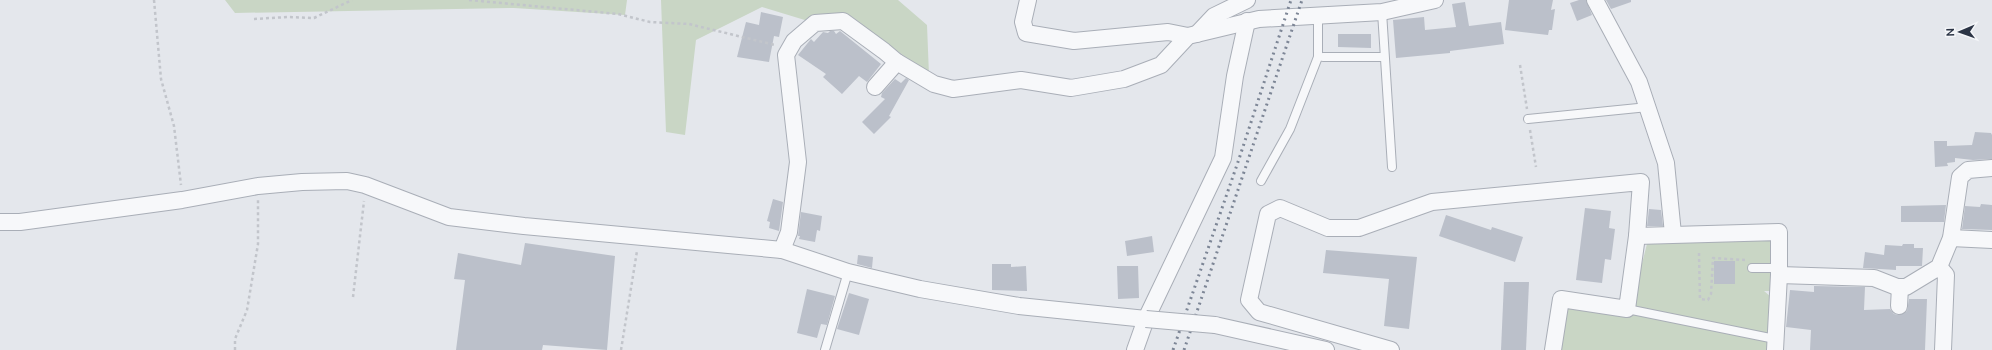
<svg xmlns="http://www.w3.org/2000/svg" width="1992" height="350" font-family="Mulish,sans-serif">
<rect width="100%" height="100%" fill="#e4e7ec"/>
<g fill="#c9d6c5">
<polygon points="225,0 627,0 625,15 514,8 235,13"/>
<polygon points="661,0 898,0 927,25 929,75 851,16 808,21 762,7 696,40 685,135 666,132"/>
<polygon points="1773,236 1770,291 1764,291 1771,297 1770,350 1553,350 1566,310 1577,306 1619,312 1628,318 1647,244"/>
</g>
<g fill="#bbc0ca">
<polygon points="1509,0 1553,0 1551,10 1555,9 1552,30 1549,30 1548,35 1505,30"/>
<polygon points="1579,0 1586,0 1592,15 1577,21 1570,3"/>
<polygon points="1606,0 1631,0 1631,2 1611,9"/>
<polygon points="1465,2 1469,26 1501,22 1504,44 1450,51 1450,53 1396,58 1393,20 1424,17 1425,30 1456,27 1452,4"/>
<polygon points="761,12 783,17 779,37 774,36 769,62 737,57 746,22 759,25"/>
<polygon points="830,31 834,31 836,34 840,31 881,64 867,82 859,76 842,94 823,77 826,74 798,55 811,39 814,42 823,32 828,33"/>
<polygon points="1338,34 1371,34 1371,48 1338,47"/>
<polygon points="906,78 909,80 889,116 891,117 874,134 862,122 885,99 881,97 882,93 895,79 901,83"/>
<polygon points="1975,132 1991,133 1992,135 1992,159 1973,160 1955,158 1955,162 1947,163 1948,166 1935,167 1934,141 1947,141 1947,146 1972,145"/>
<polygon points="773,199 783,202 779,231 769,228 770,222 767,221"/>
<polygon points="1981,204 1992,205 1992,230 1962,229 1965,206 1980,207"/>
<polygon points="1946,205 1944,222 1901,222 1901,206"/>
<polygon points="1585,208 1611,211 1609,228 1615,229 1611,260 1605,259 1602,283 1576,280"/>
<polygon points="1649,209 1661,210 1663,226 1647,226"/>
<polygon points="801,212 822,216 820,231 817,230 815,242 799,239 800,236 798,236"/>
<polygon points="1446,215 1491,230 1492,227 1523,237 1515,262 1439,236"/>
<polygon points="1152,236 1154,252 1127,256 1125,241"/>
<polygon points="525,243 615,256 607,350 543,345 542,350 456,350 465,280 454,279 458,253 521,265"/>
<polygon points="1903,244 1914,244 1914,248 1923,248 1922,266 1896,266 1896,270 1863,268 1865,252 1884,255 1885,245 1902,246"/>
<polygon points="1326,250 1417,257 1409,329 1384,326 1389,279 1323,273"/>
<polygon points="858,255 873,257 872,268 857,264"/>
<rect x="1714" y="261" width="21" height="23"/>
<polygon points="992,264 1011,264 1011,267 1026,266 1027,291 992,290"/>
<polygon points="1117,266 1138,266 1139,298 1118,299"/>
<polygon points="1504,282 1529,282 1526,350 1501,350"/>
<polygon points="1814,286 1865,287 1864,310 1890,309 1894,314 1898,315 1907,311 1909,299 1927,299 1925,350 1810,350 1811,330 1786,327 1790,290 1814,292"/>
<polygon points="807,289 835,296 827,325 821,324 817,338 797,333"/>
<polygon points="849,293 869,299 859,335 837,329"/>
</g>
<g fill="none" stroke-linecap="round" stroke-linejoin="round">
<g stroke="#a9aeb7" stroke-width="10">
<g id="lane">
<polyline points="1382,12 1392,167"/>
<polyline points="1323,57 1384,57"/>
<polyline points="1528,119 1648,107"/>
<polyline points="1261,181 1290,129 1318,57 1318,15"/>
<polyline points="1752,268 1778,268"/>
<polyline points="1627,309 1775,339"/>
<polyline points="825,350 848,272"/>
</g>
</g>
<g stroke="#a9aeb7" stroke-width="18">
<g id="street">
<polyline points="1028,0 1023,22 1026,33 1074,41 1168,32 1188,36"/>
<polyline points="1595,0 1639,82 1666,163 1673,234"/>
<polyline points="1197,34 1214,16 1247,0"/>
<polyline points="875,87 897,62"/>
<polyline points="0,222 20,222 182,200 258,186 302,182 347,181 365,185 449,217 524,226 782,250 848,272 920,289 1019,306 1146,319"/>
<polyline points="1637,236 1779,232 1779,275 1775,350"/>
<polyline points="1951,238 1992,240"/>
<polyline points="782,250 789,232 798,162 786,55 794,41 815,23 843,21 884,51 897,62 934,84 953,89 1021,80 1071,88 1124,79 1161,65 1188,36 1259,19 1382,12 1435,0"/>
<polyline points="1939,267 1946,275 1943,350"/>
<polyline points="1779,275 1874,278 1897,287 1906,287 1939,267 1951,238 1960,177 1968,170 1992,168"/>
<polyline points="1899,306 1900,287"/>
<polyline points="1215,325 1326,350"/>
<polyline points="1135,350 1146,319 1223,158 1235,76 1247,21"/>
<polyline points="1391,350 1259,312 1249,300 1268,214 1280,208 1328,228 1359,228 1432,202 1641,182 1637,236 1627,309 1561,299 1553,350"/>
</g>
</g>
<g stroke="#c2c5cb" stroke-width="2.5" stroke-dasharray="3 3" stroke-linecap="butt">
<polyline points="154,0 161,79 174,126 181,185"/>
<polyline points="469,0 618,14 650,22 689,24 775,45"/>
<polyline points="254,19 288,17 314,18 352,0"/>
<polyline points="1520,65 1527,109"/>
<polyline points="1530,130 1536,167"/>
<polyline points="1699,253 1700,299 1708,300 1711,294 1713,258 1745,260"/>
<polyline points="353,297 364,201"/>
<polyline points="235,350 235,339 247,310 258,244 258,200"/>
<polyline points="621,350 637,251"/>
</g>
<use href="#lane" stroke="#f7f8fa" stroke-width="8"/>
<use href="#street" stroke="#f7f8fa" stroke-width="16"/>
<g stroke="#7d8696" stroke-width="3" stroke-dasharray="2 4" stroke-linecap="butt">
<polyline points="1173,350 1239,159 1291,0"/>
<polyline points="1184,350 1302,0"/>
</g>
<g stroke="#a9aeb7" stroke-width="18" stroke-linecap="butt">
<polyline id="street-bridge" points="1146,319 1215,325"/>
</g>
<use href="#street-bridge" stroke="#f7f8fa" stroke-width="16"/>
</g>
<g transform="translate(1960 32) rotate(268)" stroke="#f4f6f9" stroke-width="3" paint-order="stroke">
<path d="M0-3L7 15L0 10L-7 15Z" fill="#2b3445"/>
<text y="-6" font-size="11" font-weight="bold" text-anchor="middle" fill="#2b3445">N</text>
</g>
</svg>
